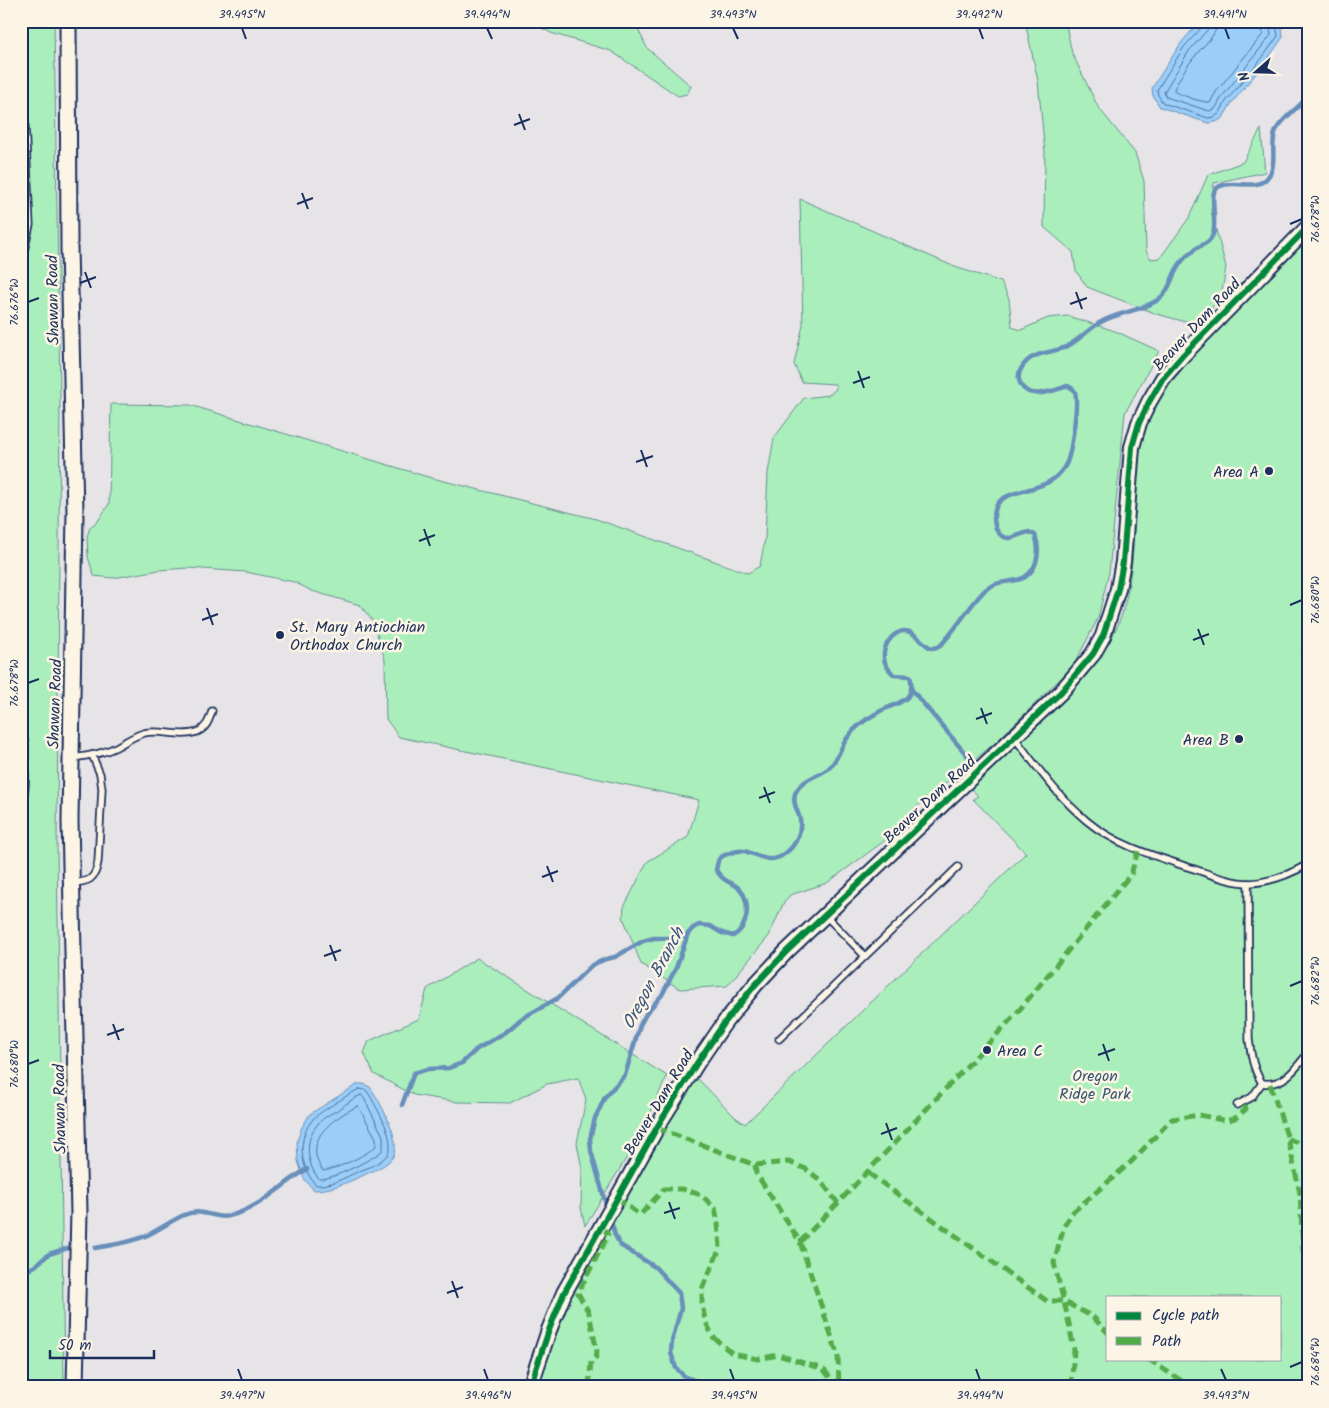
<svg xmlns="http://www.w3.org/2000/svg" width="1329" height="1408" font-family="Kalam,sans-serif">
<rect width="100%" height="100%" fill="#e6e4e7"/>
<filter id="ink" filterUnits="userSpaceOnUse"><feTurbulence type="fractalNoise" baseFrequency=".02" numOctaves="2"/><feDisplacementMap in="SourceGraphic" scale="10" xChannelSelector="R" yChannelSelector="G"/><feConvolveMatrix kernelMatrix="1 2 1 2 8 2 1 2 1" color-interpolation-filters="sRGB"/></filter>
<g filter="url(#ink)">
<g fill="#aaefbb" stroke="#628f8c" fill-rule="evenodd">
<polygon points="21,21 54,21 60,396 57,846 64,1387 21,1387"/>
<polygon points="529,21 634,21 647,48 691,86 687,94 678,96 611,51 551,33"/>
<polygon points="1025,21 1065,21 1072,53 1098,107 1135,153 1144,181 1146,251 1151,259 1160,258 1189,218 1208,175 1243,162 1261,129 1265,172 1214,183 1211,211 1226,267 1221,297 1201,320 1182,321 1157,314 1087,287 1076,271 1073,252 1044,227 1045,153 1038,81"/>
<polygon points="800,199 955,267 1001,282 1009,299 1012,327 1021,330 1048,318 1068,316 1115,331 1159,351 1125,413 1109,572 1098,618 1074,665 995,743 915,808 898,831 827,883 790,895 784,902 769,936 727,986 680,989 641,964 623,917 624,907 647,862 688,837 699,800 399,737 386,719 385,660 373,621 360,605 312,591 294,582 246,572 188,568 159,570 113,578 94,576 88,557 87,537 90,527 98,521 109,504 111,404 190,405 428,477 596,519 748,573 760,566 765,538 768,473 774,438 804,398 829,395 836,389 835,384 802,382 794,364 803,325"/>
<path d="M1308,239V1387H537L555,1333L569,1297L623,1205L663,1132L697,1078L735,1117L745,1124L1026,853L973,799L978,796L970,788C992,769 1013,749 1034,729C1069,696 1104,663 1121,617C1127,600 1130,579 1132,561C1137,513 1130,449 1155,406C1168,382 1188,361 1207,341C1239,306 1274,273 1308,239ZM1108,1297H1280V1359H1108Z"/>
<polygon points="477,958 667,1076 641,1134 585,1226 581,1207 582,1169 577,1143 586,1099 578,1078 547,1084 510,1103 457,1102 414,1095 374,1074 364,1053 369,1041 419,1019 427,989"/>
</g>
<g fill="#9acef8" stroke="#678eba">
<polygon points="1200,21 1279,21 1282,28 1283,37 1267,60 1231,104 1223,118 1216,122 1208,123 1160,107 1153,96 1152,88 1181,43"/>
<path d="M358,1084H364L370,1087C379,1100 404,1143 392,1158C385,1167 372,1171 362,1176C346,1183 331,1190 314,1190L304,1179L298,1161L297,1141L302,1127L310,1114Z"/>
</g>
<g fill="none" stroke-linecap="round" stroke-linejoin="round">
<g stroke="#4e6f9c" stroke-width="1">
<polyline points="1204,21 1203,26 1184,47 1157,90 1158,95 1163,103 1208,118 1214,117 1219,114 1227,100 1263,57 1278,36 1275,21"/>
<polyline points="1210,21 1208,29 1189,51 1164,92 1166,97 1209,111 1215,109 1222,97 1271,35 1269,21"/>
<path d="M1218,21C1217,36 1204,44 1196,55C1187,65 1180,77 1174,89L1175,92L1193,99L1210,103L1216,92L1263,34L1261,21"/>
<path d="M359,1089L366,1090L369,1094C376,1107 398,1142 387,1155C380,1164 367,1168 357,1172C344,1178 331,1186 316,1185C300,1168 296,1137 314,1118C320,1112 351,1093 359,1089Z"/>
<path d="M361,1095L364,1098L383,1136V1150C373,1159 332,1180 319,1179C306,1164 304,1139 318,1124C323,1117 333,1113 341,1108C347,1103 354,1098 361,1095Z"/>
<path d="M358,1106L376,1138V1146C365,1156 337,1169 323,1171C301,1140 333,1118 358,1106Z"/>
</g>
<g stroke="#678eba" stroke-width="4.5">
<polyline points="911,689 970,759"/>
<polyline points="402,1105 414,1073 428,1069 449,1068 462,1063 477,1049 506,1032 521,1019 558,998 592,965 606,959 615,957 643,941 654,938 679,938 688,934"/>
<path d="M607,1208L591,1151L590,1139L595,1118L600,1108L605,1097L625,1075L640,1025L647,1012L662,995L676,968L688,934L693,928L699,925L710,926L722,933L733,936C748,928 751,905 741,890C737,885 729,883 724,879C721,877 718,873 716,870C717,867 717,862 719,859C724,854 737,850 744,851C758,854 768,865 783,855C795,847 802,833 800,819C798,811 792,803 795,794C800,780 818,776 828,769C838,761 840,747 848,737C855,727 866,719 877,713C893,703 918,703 910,676L894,675C890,671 884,664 884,658C882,644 897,625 912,633C917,636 924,644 931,648L939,647C956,630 968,607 985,590C997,579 1013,584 1025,577C1039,568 1040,548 1035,535L1029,532C1023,533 1016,537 1010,538C993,539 990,512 999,502C1009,491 1038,490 1052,480C1059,475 1064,469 1067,462C1071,452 1080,398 1074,390C1072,388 1070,387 1068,386C1054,390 1028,402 1020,383C1018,378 1018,374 1021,369C1030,351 1050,354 1066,347C1080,340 1090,327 1103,321C1120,312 1140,311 1156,301C1171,292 1171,275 1180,264C1184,258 1191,252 1197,248C1203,244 1210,243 1213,234C1217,223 1210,196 1215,190C1225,177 1253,191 1265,180C1279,168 1270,149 1275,133C1278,122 1299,107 1308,97"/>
<polyline points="610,1218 615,1235 620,1245 655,1267 679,1293 681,1308 672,1341 671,1353 676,1368 684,1376 699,1382 704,1387"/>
<path d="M95,1248C111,1245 128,1243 143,1237C158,1231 170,1221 184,1215C204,1207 214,1220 229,1216C259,1209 281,1185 307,1169"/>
<polyline points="21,1274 35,1266 49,1254 68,1248"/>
</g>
<g stroke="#1b2f5e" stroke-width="9">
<g id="service">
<polyline points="21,37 23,53 21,64"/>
<polyline points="21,92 24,106 30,225 21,264"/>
<path d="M21,729C25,738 25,743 25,752C25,774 27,789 21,811"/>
<path d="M1014,737C1037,767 1058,797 1087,821C1117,846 1155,856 1191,868C1210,874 1230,883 1250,883C1270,882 1291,874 1308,864"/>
<path d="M72,758C87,756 102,754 116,747C126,742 133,736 144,733C161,729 180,738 197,732C207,728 209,720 212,711"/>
<path d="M71,883C89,882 95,880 98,862L102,789L100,774L92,755"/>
<path d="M1248,883L1249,1039C1251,1055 1253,1069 1262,1083C1284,1087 1296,1068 1308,1053"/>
<polyline points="825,915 865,956"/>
<polyline points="779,1039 958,867"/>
<polyline points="1237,1105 1252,1097 1262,1083"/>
</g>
</g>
<g stroke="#1b2f5e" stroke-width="18">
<polyline id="tertiary" points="530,1387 549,1330 564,1293 660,1122 697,1063 725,1022 755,985 787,951 1014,737 1061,692 1093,654 1103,636 1118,589 1123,562 1132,447 1139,423 1149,402 1163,378 1183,355 1308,227"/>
</g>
<g stroke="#1b2f5e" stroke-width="19">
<polyline id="secondary" points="68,21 69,247 75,512 70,821 79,1212 75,1387"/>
</g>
<use href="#service" stroke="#fcf5e5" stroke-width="5.5"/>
<use href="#tertiary" stroke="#fcf5e5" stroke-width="14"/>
<use href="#secondary" stroke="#fcf5e5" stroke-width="15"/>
<g stroke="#52ab49" stroke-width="5" stroke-dasharray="10 5" stroke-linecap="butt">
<polyline points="1303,653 1308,639"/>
<polyline points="1270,1084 1288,1139 1300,1193 1303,1249 1308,1285"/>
<polyline points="657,1128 755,1165 789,1162 806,1169 820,1180 838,1203 1016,1014 1131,874 1138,851"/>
<polyline points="1288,1139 1308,1146"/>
<polyline points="755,1165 756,1173 800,1242 838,1356 839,1387"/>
<polyline points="868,1173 1047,1301 1063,1301 1093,1317 1108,1333"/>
<polyline points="617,1198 637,1213 641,1214 664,1189 682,1189 701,1195 715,1208 718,1223 720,1248 702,1289 702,1304 705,1320 713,1337 733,1354 758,1359 778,1355 817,1367 825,1371 837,1387"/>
<polyline points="800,1242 838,1203"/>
<polyline points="1148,1359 1191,1387"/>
<polyline points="589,1387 591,1362 596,1357 597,1352 589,1313 578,1293 608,1235 601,1225"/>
<polyline points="1071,1387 1074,1350 1067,1314 1054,1263 1064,1226 1073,1212 1131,1162 1172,1119 1199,1115 1227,1121 1237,1117 1246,1109 1244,1102"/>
</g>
<g stroke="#fcf5e5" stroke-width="9">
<polyline id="cycleway" points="530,1387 549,1330 564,1293 660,1122 697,1063 725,1022 755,985 787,951 1014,737 1061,692 1093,654 1103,636 1118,589 1123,562 1132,447 1139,423 1149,402 1163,378 1183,355 1308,227"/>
</g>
<use href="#cycleway" stroke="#00873e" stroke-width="6"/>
</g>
</g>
<path fill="none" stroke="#1b2f5e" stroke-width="2" d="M242,28L246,39M487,28L492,39M733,28L738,39M979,28L983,39M1225,28L1229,39M519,114L525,130M514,125L530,119M302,193L308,209M297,204L313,198M1290,224L1302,219M85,272L91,288M80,283L96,277M1076,292L1082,309M28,302L39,298M1070,304L1087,298M858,371L864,388M853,383L870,377M641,450L647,467M636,462L653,456M424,529L430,546M419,541L435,535M1290,605L1302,600M207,608L213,625M202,620L218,614M1198,629L1204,645M1193,640L1209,634M28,683L39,679M981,708L987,724M976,719L992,713M764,787L770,803M759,798L775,792M547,866L553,882M542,877L558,871M330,945L336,961M324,956L341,950M1290,986L1302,981M113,1024L119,1040M107,1035L124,1029M1103,1044L1109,1061M1098,1055L1115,1049M28,1064L39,1060M886,1123L892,1140M881,1134L897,1128M669,1202L675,1219M664,1213L680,1208M452,1281L458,1298M447,1293L463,1287M1290,1367L1302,1362M238,1369L242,1380M484,1369L488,1380M730,1369L734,1380M976,1369L980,1380M1221,1369L1226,1380"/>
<g fill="#1b2f5e" stroke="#fcf5e5" stroke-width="2">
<circle cx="1269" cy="471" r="5"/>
<circle cx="280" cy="635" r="5"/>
<circle cx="1239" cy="739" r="5"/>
<circle cx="987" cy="1050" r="5"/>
</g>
<g text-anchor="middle" stroke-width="5" stroke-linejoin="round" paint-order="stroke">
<g font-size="16" fill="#1b2f5e" stroke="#fcf5e5">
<text transform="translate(52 300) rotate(-91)" y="6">Shawan Road</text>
<text transform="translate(1196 324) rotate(-47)" y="6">Beaver Dam Road</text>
<text transform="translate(54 704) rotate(-88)" y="6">Shawan Road</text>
<text transform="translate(929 799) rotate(-43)" y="6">Beaver Dam Road</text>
<text transform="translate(658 1102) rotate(-59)" y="6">Beaver Dam Road</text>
<text transform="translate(59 1109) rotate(-91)" y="6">Shawan Road</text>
</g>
<g font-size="16" fill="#1b2f5e" stroke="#fcf5e5" text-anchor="end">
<text x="1259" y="477">Area A</text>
<text x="290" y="632" text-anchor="start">St. Mary Antiochian<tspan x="290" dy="18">Orthodox Church</tspan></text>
<text x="1229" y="745">Area B</text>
<text x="997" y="1056" text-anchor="start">Area C</text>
</g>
<g font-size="16" fill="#385571" stroke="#fcf5e5">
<text x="1095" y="1081">Oregon<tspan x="1095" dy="18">Ridge Park</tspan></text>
</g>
<g font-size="18" font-style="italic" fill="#3b5784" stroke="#fcf5e5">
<text transform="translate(653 978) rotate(-62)" y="6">Oregon Branch</text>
</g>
</g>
<rect width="1329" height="1408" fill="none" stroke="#fcf5e5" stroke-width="55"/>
<rect x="1106" y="1296" width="175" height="65" fill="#fcf5e5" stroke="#a2a6af"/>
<rect x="1116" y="1312" width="25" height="8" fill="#00873e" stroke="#a2a6af"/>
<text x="1152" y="1320" font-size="15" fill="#1b2f5e">Cycle path</text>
<rect x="1116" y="1337" width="25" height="8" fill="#52ab49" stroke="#a2a6af"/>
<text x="1152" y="1346" font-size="15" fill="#1b2f5e">Path</text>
<g transform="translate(1256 72) rotate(250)" stroke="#fcf5e5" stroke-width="4" paint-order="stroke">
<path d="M0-4L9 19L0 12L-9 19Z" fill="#1b2f5e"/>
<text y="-8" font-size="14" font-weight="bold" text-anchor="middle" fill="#1b2f5e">N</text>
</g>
<path d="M50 1350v8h104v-8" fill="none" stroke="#1b2f5e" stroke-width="2.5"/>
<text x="58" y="1350" font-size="15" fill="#1b2f5e" stroke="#fcf5e5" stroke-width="4" paint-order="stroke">50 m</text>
<rect x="28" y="28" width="1274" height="1352" fill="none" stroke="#1b2f5e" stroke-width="2"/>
<g font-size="12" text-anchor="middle" fill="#1b2f5e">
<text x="242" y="18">39.495°N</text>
<text x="487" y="18">39.494°N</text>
<text x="733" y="18">39.493°N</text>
<text x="979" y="18">39.492°N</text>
<text x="1225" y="18">39.491°N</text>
<text transform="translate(1315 219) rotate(-90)" y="4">76.678°W</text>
<text transform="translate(14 302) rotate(-90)" y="4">76.676°W</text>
<text transform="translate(1315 600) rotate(-90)" y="4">76.680°W</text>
<text transform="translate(14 683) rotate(-90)" y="4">76.678°W</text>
<text transform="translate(1315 981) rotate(-90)" y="4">76.682°W</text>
<text transform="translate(14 1064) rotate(-90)" y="4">76.680°W</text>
<text transform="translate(1315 1362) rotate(-90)" y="4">76.684°W</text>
<text x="242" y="1399">39.497°N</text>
<text x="488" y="1399">39.496°N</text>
<text x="734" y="1399">39.495°N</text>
<text x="980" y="1399">39.494°N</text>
<text x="1226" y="1399">39.493°N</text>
</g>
</svg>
